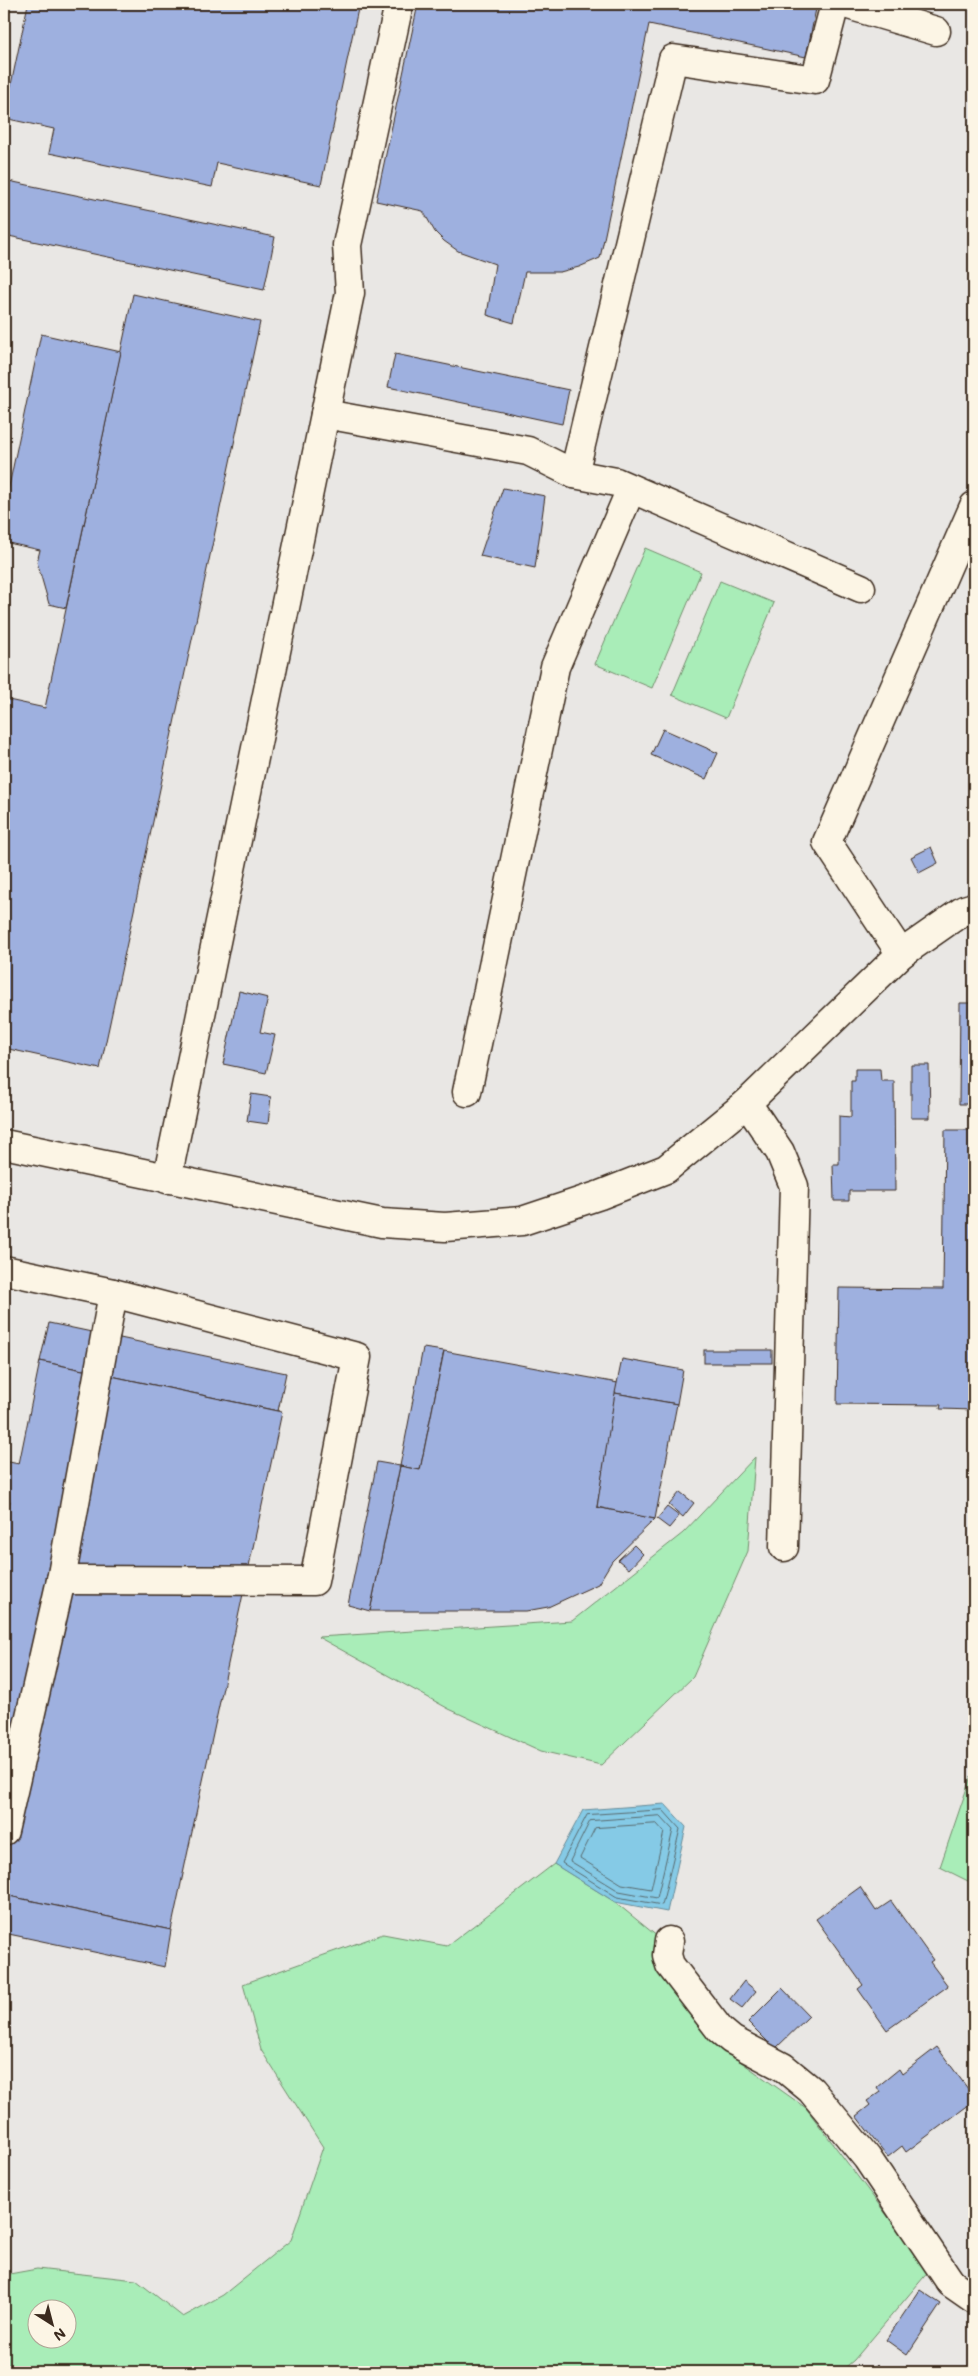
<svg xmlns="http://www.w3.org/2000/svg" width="978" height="2376" font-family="Mali,sans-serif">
<rect width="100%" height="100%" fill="#e9e7e4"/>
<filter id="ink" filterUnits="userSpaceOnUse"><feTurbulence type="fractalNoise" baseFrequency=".02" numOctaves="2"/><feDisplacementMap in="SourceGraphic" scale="10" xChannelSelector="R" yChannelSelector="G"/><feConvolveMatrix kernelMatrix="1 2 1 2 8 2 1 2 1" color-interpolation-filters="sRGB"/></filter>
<g filter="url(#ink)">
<g fill="#a9edb8" stroke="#728c6b" fill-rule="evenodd">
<polygon points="645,548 701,572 652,688 595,664"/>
<polygon points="720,581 774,603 726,718 672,695"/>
<polygon points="755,1457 748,1551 693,1677 601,1765 541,1751 449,1709 318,1637 572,1621 683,1533"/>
<polygon points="974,1773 974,1884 940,1867 971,1776"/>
<path d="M554,1864L615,1902L669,1946L720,2047L806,2108L929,2271L854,2360L840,2372H4V2275L37,2269L136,2280L183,2317L223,2295L291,2240L323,2147L261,2050L243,1984L383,1934L447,1946ZM38,2308H68V2338H38Z"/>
</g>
<polygon fill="#85cae6" stroke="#678a96" points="665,1804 686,1827 667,1912 615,1902 554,1864 583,1810"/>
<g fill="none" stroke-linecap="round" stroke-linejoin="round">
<g stroke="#596a6e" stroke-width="1">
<polygon points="663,1810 680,1829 662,1905 617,1897 562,1863 587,1815"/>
<polygon points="660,1816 673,1830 657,1898 619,1891 570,1861 590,1821"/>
<polygon points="657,1824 664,1832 651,1889 622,1884 580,1858 595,1828"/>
</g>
</g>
<g fill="#9eb0df" stroke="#3b2a1e">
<polygon points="28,4 359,4 321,185 217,163 212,187 49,153 54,129 4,118"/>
<polygon points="418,4 817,4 806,57 649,24 600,258 579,267 560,272 525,272 514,323 487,315 495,264 458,251 444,241 435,232 423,211 376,201"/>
<polygon points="4,180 275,237 264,290 4,235"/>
<polygon points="133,294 260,322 100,1069 4,1048 4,699 45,708"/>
<polygon points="41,334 121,352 66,608 49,604 37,562 40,550 4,542 4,510"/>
<polygon points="395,354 569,390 562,424 388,387"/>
<polygon points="503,488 545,496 535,568 480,556"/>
<polygon points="663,729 718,753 706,779 651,755"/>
<polygon points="931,847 938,863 919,873 911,857"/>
<polygon points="239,991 268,998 260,1032 275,1035 266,1073 223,1064"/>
<polygon points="960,1003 974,1003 974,1104 959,1104"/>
<polygon points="911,1065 929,1065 930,1118 911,1118"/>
<polygon points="855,1069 880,1069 881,1081 894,1081 895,1191 849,1191 849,1201 834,1201 833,1164 839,1164 839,1116 851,1117 851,1081 855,1081"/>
<polygon points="251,1094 271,1097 268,1124 247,1121"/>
<polygon points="945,1130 974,1130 974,1410 940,1409 941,1405 837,1404 839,1288 943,1289"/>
<polygon points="49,1323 286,1373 278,1411 40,1361"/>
<polygon points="423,1348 444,1351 420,1470 400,1466"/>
<rect x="704" y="1350" width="68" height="13"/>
<polygon points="444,1351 618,1383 597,1507 655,1519 612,1561 598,1584 548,1607 526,1611 370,1611 400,1466 420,1470"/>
<polygon points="622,1359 683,1370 677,1404 615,1393"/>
<polygon points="40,1361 282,1412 171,1930 4,1895 4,1531 10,1501 4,1499 4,1461 19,1464"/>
<polygon points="615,1393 677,1404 655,1519 597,1507"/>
<polygon points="377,1462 400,1466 370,1611 348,1605"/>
<polygon points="680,1492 694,1503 683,1517 669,1505"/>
<polygon points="667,1507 679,1516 669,1528 657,1519"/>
<polygon points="634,1545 643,1554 629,1569 618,1560"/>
<polygon points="860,1887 876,1911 891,1901 933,1960 930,1962 948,1986 887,2030 858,1989 863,1985 816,1919"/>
<polygon points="4,1895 171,1930 165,1967 4,1933"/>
<polygon points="744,1981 756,1991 742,2008 730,1999"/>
<polygon points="782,1988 809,2016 775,2049 748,2022"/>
<polygon points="937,2047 974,2097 974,2101 906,2152 902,2146 888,2157 856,2116 870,2105 867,2101 880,2092 877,2087 899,2069 902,2074"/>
<polygon points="920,2290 941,2304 907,2355 886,2340"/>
<polygon points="877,2364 885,2372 869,2372"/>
</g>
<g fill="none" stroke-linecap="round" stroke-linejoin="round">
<g stroke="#3b2a1e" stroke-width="31">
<g id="minor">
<polyline points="845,4 936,31"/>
<polyline points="325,414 528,451 574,474 616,482 861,588"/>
<polyline points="574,474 673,59 815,80 835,4"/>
<polyline points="901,954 827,842 974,506"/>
<polyline points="467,1092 555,667 631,489"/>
<polyline points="747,1103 780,1152 794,1186 784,1547"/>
<polyline points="4,1144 382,1223 445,1227 522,1221 600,1195 666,1169 747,1103 901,954 964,910 974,907"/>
<polyline points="167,1179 350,293 347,245 399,4"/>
<polyline points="4,1270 113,1293 357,1357 314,1581 61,1580"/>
<polyline points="4,1831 61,1580 113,1293"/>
<polyline points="669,1941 667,1955 670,1965 720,2030 732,2040 783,2067 811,2090 867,2158 951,2283 974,2299"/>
</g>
</g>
<use href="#minor" stroke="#fcf5e5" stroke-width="28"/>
</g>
</g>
<rect width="978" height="2376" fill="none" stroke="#fcf5e5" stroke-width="20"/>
<rect x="10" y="10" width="958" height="2356" fill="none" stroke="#3b2a1e" stroke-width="2" filter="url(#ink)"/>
<g transform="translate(52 2324) rotate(144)"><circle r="24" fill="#fcf5e5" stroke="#afa495"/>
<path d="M0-4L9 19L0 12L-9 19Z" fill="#3b2a1e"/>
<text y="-8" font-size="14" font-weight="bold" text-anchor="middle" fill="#3b2a1e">N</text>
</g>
</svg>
